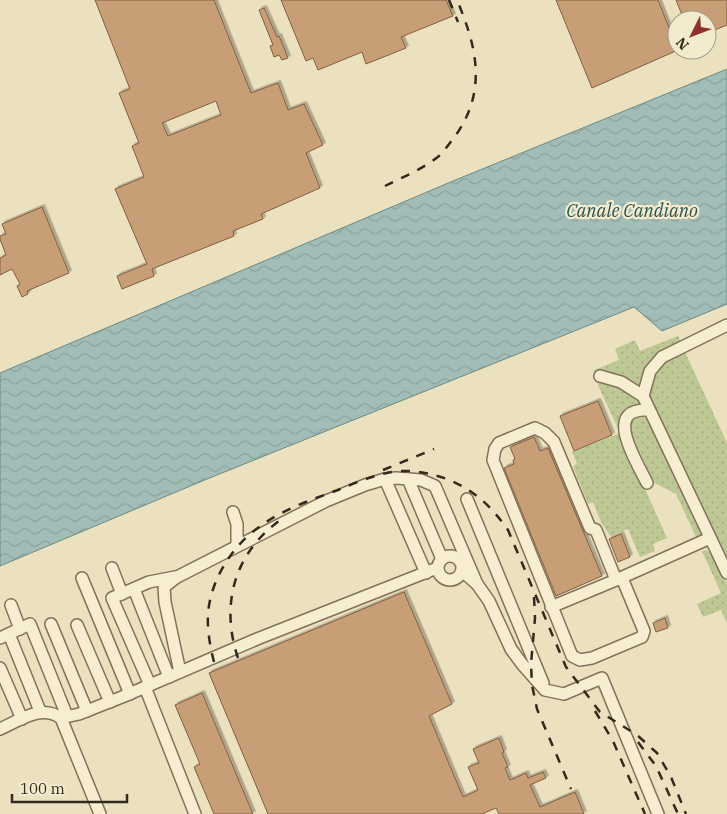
<svg xmlns="http://www.w3.org/2000/svg" width="727" height="814" font-family="'IBM Plex Serif',serif">
<defs>
<pattern id="grass-dots" width="8" height="8" patternUnits="userSpaceOnUse" patternTransform="scale(1.25)"><rect width="8" height="8" fill="#bec894"/><path d="M2 2h.1M6 6h.1" fill="none" stroke="#a4ac7f" stroke-width="1.8" stroke-linecap="round"/></pattern>
<pattern id="water-waves" width="16" height="10" patternUnits="userSpaceOnUse" patternTransform="scale(1.25)"><rect width="16" height="10" fill="#a2bdb7"/><path d="M0 5q4-4 8 0t8 0" fill="none" stroke="#8ca29d"/></pattern>
<filter id="shadow"><feDropShadow dx="2.5" dy="-2.5" stdDeviation="0" flood-color="#0004"/></filter>
</defs>
<rect width="100%" height="100%" fill="#ebe1bf"/>
<g fill="url(#grass-dots)">
<path d="M678,336L682,344C651,355 649,361 639,391L610,373L592,371L619,360L615,349L635,340L640,351Z"/>
<path d="M685,352L727,443V564L646,393C655,367 662,363 685,352Z"/>
<path d="M602,381L617,383L642,404C629,408 621,420 620,433L667,538L653,544L655,551L640,557L628,529L610,536L601,522L593,502L588,504L573,466L577,464L572,452L620,433L597,383Z"/>
<polygon points="634,415 648,415 702,534 697,539 676,494 651,481 628,430"/>
<polygon points="706,550 714,555 727,584 727,623 721,610 703,617 697,604 721,593 702,551"/>
</g>
<polygon fill="url(#water-waves)" stroke="#6a8a85" points="727,69 727,304 662,331 634,307 207,479 0,566 0,373 453,181"/>
<g fill="#c89e77" stroke="#815e40" fill-rule="evenodd" filter="url(#shadow)">
<path d="M95,0H214L251,93L278,83L288,110L304,104L323,145L306,153L320,188L261,214L263,219L233,231L234,236L152,269L154,276L122,289L117,276L147,264L115,189L144,177L132,146L139,143L119,93L130,89ZM216,101L221,115L168,136L162,123Z"/>
<polygon points="281,0 446,0 453,16 401,37 406,48 366,64 362,52 318,70 313,58 306,61"/>
<polygon points="556,0 658,0 678,50 592,88"/>
<polygon points="676,0 727,0 727,25 707,33 707,20 684,20"/>
<polygon points="264,8 277,37 279,36 288,58 282,60 279,55 274,57 270,46 273,45 259,10"/>
<polygon points="42,207 69,273 27,291 28,294 22,297 17,286 20,284 12,269 0,275 0,258 6,255 0,239 0,236 6,234 2,224"/>
<polygon points="598,401 612,435 574,451 560,416"/>
<polygon points="534,437 540,451 548,448 602,576 556,596 504,468 514,464 513,460 515,459 510,447"/>
<polygon points="621,534 630,557 618,562 609,539"/>
<polygon points="404,592 452,704 429,716 463,797 478,790 468,767 479,763 473,749 499,738 504,752 502,753 508,767 505,768 510,780 526,773 528,778 543,772 546,778 530,785 540,807 575,792 584,814 499,814 496,808 482,814 268,814 209,673"/>
<polygon points="665,618 668,628 656,632 653,623"/>
<polygon points="202,693 253,814 214,814 194,767 200,764 175,705"/>
</g>
<g fill="none" stroke-linecap="round" stroke-linejoin="round">
<g stroke="#837259" stroke-width="14">
<g id="minor">
<polyline points="727,325 662,357 650,371 643,396 727,573"/>
<polyline points="600,376 621,382 643,396"/>
<polyline points="385,479 426,573"/>
<polyline points="408,479 442,559"/>
<path d="M647,483C637,462 601,407 649,410"/>
<polyline points="467,499 543,683"/>
<polyline points="233,512 237,524 237,545"/>
<circle cx="450" cy="568" r="12"/>
<polyline points="112,568 122,594"/>
<polyline points="462,571 477,584 489,601 511,649 522,664 545,690 564,694 602,678 658,814"/>
<polyline points="82,578 130,694"/>
<polyline points="622,578 644,631 642,637 592,658 580,660 572,656 493,460 495,449 499,443 535,428 545,433 554,442 590,528 596,530 616,580 710,538"/>
<polyline points="134,589 169,677"/>
<polyline points="11,605 20,629"/>
<polyline points="551,607 616,580"/>
<polyline points="51,624 87,711"/>
<polyline points="77,625 110,702"/>
<polyline points="9,634 40,711"/>
<polyline points="0,638 30,624 67,716"/>
<polyline points="0,668 22,719"/>
<polyline points="180,672 165,602 164,587 177,577 326,501 365,485 385,479 396,478 421,480 435,486 477,584"/>
<polyline points="150,685 112,598 149,582 175,577"/>
<polyline points="145,687 195,814"/>
<polyline points="61,718 79,714 122,697 257,639 437,568"/>
<path d="M0,729C20,720 41,704 61,718L100,814"/>
</g>
</g>
<use href="#minor" stroke="#f7eed2" stroke-width="11"/>
<g stroke="#33291c" stroke-width="2.5" stroke-dasharray="9 9" stroke-linecap="butt">
<polyline points="449,0 458,22"/>
<path d="M385,186C403,177 423,169 439,156C446,149 452,140 458,132C487,88 476,45 457,0"/>
<polyline points="383,470 434,449"/>
<polyline points="534,597 535,618 531,664 532,685 537,709 571,789"/>
<path d="M238,658C220,605 234,552 282,519"/>
<path d="M214,662C210,646 207,630 208,613C211,579 233,544 262,525C284,509 313,499 338,490C362,480 392,467 419,472C459,478 485,497 508,530L566,667L600,712L637,735L657,753L671,777L686,814"/>
<polyline points="595,711 613,741 645,814"/>
<polyline points="638,742 656,766 678,814"/>
</g>
</g>
<g text-anchor="middle" stroke-width="4.5" stroke-linejoin="round" paint-order="stroke">
<g font-size="18" font-style="italic" fill="#2c5252" stroke="#f3ebce">
<text x="632" y="217">Canale Candiano</text>
</g>
</g>
<g transform="translate(692 35) rotate(228)"><circle r="24" fill="#f3ebce" stroke="#a69d87"/>
<path d="M0-4L9 19L0 12L-9 19Z" fill="#8f322c"/>
<text y="-8" font-size="14" font-weight="bold" text-anchor="middle" fill="#33291c">N</text>
</g>
<path d="M12 794v8h115v-8" fill="none" stroke="#33291c" stroke-width="2.5"/>
<text x="20" y="794" font-size="15" fill="#33291c" stroke="#f3ebce" stroke-width="4" paint-order="stroke">100 m</text>
</svg>
